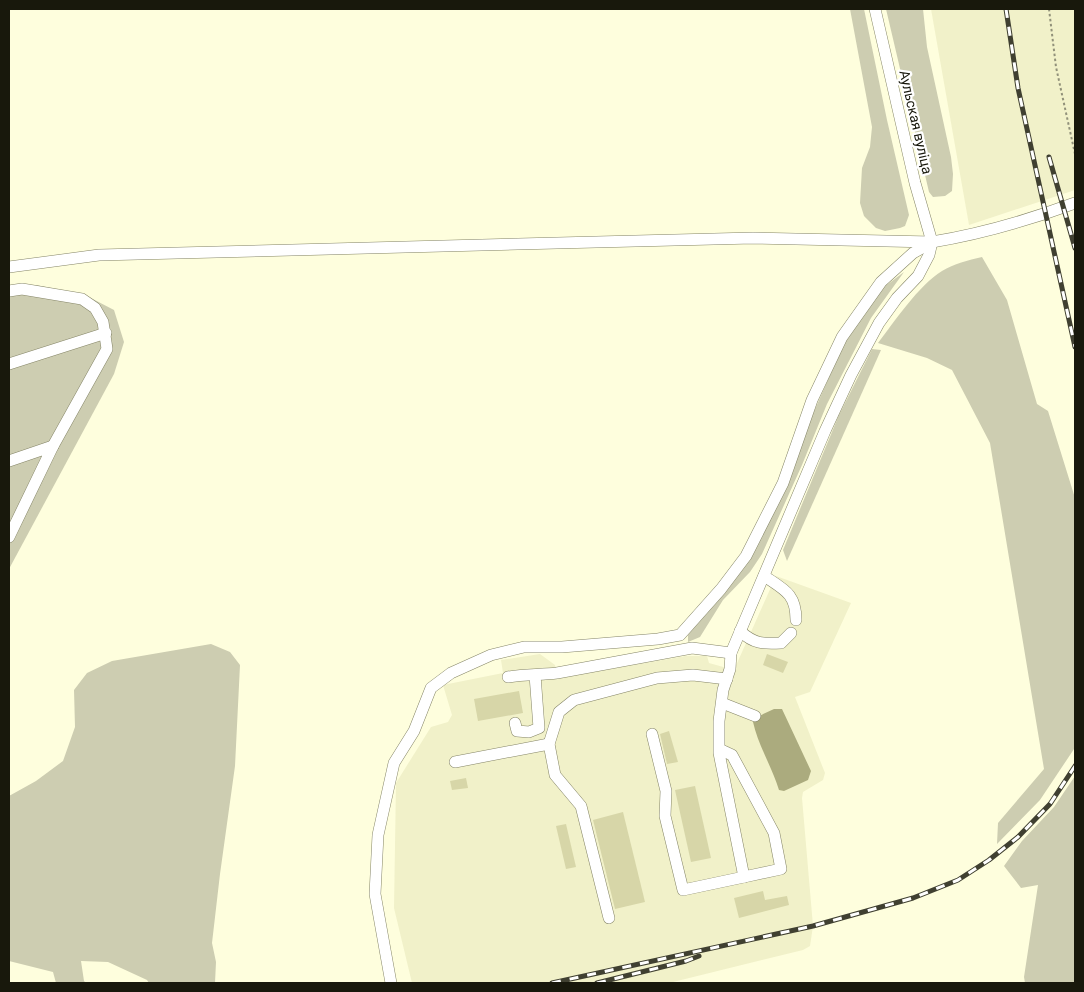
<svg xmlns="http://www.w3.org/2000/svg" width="1084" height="992" font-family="Roboto,sans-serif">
<rect width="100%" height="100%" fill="#fefedd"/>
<g fill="#f1f1c9">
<polygon points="931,9 1075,9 1075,190 969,225"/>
<polygon points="776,576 851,603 810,692 795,697 825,773 823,780 803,792 802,798 813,926 810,946 803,950 669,983 412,983 394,908 396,783 431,727 448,722 452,715 443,685 503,673 501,660 540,654 555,665 558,678 686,656 707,656 709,663 734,670"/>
</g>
<g fill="#cdcdb1">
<polygon points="850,9 864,9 887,120 909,215 905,226 900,228 885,231 876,228 864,216 860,203 862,168 870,147 872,127"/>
<polygon points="886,9 923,9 927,47 951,157 953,174 952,191 945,196 933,197 929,192"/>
<path d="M982,257L1007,300L1037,404L1048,411L1075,498V743L1074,749L1040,800L997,844L998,823L1044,769L990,443L952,370L927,358L878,343C895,321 918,286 942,271C954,264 968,260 982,257Z"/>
<polygon points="904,272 871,318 827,404 802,465 762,554 750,572 723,600 700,637 688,642 688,635 749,558 847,337 880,290"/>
<polygon points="36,285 85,295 114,310 124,342 114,374 9,569 9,286"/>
<polygon points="872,349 881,350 787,561 783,550 839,415"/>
<polygon points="211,644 230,652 240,665 235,766 220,874 212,943 216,962 215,983 149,983 147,980 108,962 81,961 84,981 86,983 56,983 53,972 9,961 9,796 36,781 63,761 75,727 74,690 87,673 112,661"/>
<polygon points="1075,776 1075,983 1025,983 1024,977 1038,885 1021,888 1004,866 1022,841 1054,807"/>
</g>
<path fill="#abab7e" d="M774,709H782L811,771L808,780L784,791L779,790C772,767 758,745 753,722L759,716Z"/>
<g fill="#d7d6a8">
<polygon points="767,654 788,662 783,673 763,665"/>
<polygon points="519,691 523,713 478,721 474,699"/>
<polygon points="669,731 678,762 667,764 660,734"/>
<polygon points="466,778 468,788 452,790 450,781"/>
<polygon points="695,786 711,858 691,862 675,790"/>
<polygon points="623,812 645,902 615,909 593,820"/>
<polygon points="566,824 576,867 566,869 556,826"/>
<polygon points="763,891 765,900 787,896 789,905 739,918 734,898"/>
</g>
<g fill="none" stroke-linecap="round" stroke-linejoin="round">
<g stroke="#858567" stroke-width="12">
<g id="minor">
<polyline points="875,9 915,183 932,242"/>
<path d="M9,267L99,255L753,238L932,242C981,234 1029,220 1075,203"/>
<polyline points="9,291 22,289 82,299 95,308 103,322 107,349 53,446"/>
<polyline points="9,364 106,333"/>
<polyline points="9,461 53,446 9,537"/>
<path d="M764,576C785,590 796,594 796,620"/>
<path d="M740,631C754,644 763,644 781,643L791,633"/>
<path d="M508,677C525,674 540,675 557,673L692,648L731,653"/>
<polyline points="722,703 755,716"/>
<polyline points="515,723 517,731 529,732 539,728 535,675"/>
<polyline points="652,734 666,791 665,816 683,890 744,877"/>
<polyline points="719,749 732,755 774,833 781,869 744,877 719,753 719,721 723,690 730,669 731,653 825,431 851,375 879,323 897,298 918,276 929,255 932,242"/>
<polyline points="455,762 549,744"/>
<polyline points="609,918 581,806 555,775 549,744 559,712 574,700 657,678 693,675 727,679"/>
<polyline points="391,983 375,894 378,835 394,763 414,731 431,688 451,673 491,655 524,647 562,647 658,639 680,635 721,589 746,556 783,483 812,400 842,337 881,282 913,253 931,243"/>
</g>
</g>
<polyline stroke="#91917a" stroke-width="2" stroke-dasharray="2.5 2.5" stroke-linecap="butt" points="1049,9 1056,67 1075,154"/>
<use href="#minor" stroke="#fff" stroke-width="11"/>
<g stroke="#404031" stroke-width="5">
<g id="rail">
<polyline points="1006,9 1018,88 1075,347"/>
<polyline points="1049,157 1075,248"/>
<polyline points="552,983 813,926 913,898 958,880 989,860 1018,837 1050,804 1075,766"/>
<polyline points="597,983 686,961 699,956"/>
</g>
</g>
<use href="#rail" stroke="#fff" stroke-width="3" stroke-dasharray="9" stroke-linecap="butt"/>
</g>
<g text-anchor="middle" stroke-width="4.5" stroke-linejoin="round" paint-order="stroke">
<g font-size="14" fill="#18180c" stroke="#fff">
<text transform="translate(916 122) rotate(77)" y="5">Аульская вуліца</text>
</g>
</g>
<rect width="1084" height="992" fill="none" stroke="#18180c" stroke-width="20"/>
</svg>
